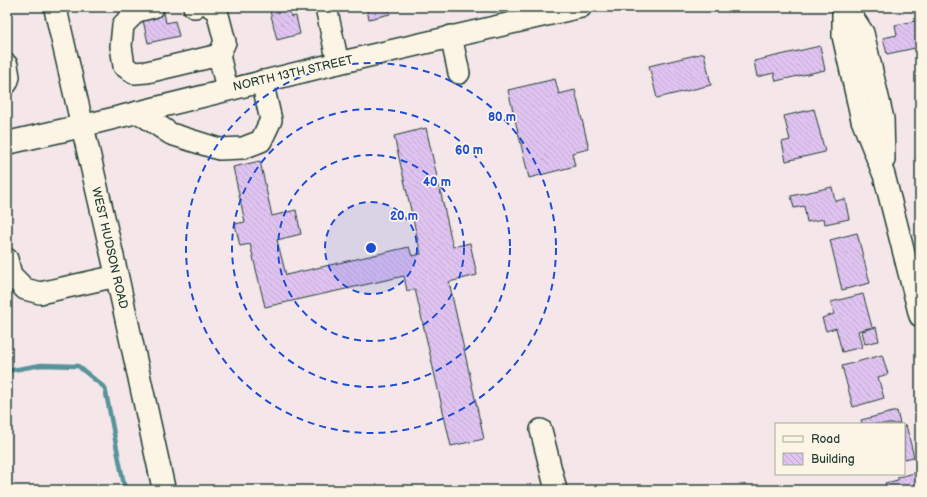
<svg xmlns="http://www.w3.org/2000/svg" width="927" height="497" font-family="'Balsamiq Sans',sans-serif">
<defs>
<pattern id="building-back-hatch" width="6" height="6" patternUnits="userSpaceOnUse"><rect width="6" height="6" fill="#e0c3f1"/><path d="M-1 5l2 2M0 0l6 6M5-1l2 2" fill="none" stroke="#c0a8cf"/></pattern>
</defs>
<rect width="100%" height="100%" fill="#f4e6e9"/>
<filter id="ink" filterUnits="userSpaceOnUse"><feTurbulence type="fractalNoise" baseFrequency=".025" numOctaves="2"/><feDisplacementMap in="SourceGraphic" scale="8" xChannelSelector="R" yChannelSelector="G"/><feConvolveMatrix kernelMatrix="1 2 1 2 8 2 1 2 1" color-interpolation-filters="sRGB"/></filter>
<g filter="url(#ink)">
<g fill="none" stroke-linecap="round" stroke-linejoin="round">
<polyline stroke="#59939a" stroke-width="4.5" points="7,371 41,365 78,366 105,388 125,490"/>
</g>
<g fill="url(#building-back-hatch)" stroke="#1f3d34">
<polygon points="163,7 166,23 175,21 179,36 148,43 141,11"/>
<polygon points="269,7 289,7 291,17 296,16 300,34 277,40"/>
<polygon points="366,7 388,7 390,14 369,19"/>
<polygon points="920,20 920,47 887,54 883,38 897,35 895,25"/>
<polygon points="820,46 825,70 776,81 774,73 757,77 754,61"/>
<polygon points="704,53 711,85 657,98 649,66"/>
<polygon points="555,79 559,94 575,90 589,149 572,153 575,166 529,178 508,90"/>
<polygon points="814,109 825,152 786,161 782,142 790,140 784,116"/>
<polygon points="426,128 453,247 470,243 477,275 449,282 484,439 451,446 415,289 407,291 404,276 265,307 250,244 240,246 235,224 245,222 233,167 260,161 272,216 296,210 301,234 277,240 286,275 409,247 412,256 421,254 394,136"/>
<polygon points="832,187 835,201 845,199 849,219 825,224 824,219 807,222 804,206 794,208 791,196"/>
<polygon points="857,233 870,283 842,290 830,240"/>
<polygon points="863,294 872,327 858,331 862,347 842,352 836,328 826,331 822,318 834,314 831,302"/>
<polygon points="876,327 879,341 865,344 862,331"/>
<polygon points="882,355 888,374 878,377 884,398 853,407 842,366"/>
<polygon points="897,411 900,424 862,424 861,420"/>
<polygon points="906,425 914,457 904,459 904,426"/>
<polygon points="919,472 920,490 887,490 885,483 898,480 898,477"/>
</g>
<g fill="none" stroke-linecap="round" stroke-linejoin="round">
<g stroke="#1f3d34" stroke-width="24">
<g id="minor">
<polyline points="153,7 137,11 123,25 121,46 124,66 134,73 147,72 219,55 227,89"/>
<polyline points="194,7 195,7"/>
<polyline points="211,7 217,11 225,42 219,55"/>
<polyline points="326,7 338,63"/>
<polyline points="843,7 843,36 862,120 884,175 920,316"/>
<polyline points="846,7 863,33 883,119 884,160"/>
<polyline points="451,36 459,73"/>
<polyline points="7,65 9,77 7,83"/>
<polyline points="138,112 171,134 219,149 243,148 261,141 271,120 262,81"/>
<polyline points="82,126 338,63 581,7"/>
<polyline points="7,259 11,275 25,289 40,293 117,276"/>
<polyline points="541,430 556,490"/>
</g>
</g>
<g stroke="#1f3d34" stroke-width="25">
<polyline id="major" points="7,143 82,126"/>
</g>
<g stroke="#1f3d34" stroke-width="25">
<polyline id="highway" points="55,7 117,276 164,490"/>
</g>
<use href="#minor" stroke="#fcf5e5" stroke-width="21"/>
<use href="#major" stroke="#fcf5e5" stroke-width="22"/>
<use href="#highway" stroke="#fcf5e5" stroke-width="22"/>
</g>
</g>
<circle cx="371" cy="248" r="46" fill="#1d4ed8" fill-opacity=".12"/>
<g fill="none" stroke="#1d4ed8" stroke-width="2" stroke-dasharray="7 5">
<circle cx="371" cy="248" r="46"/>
<circle cx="371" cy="248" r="93"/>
<circle cx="371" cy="248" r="139"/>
<circle cx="371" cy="248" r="185"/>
</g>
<g text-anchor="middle" stroke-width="3.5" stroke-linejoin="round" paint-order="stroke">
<g font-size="12" fill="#1f3d34" stroke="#fcf5e5">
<text transform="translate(293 73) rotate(-13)" y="4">NORTH 13TH STREET</text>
<text transform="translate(110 248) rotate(77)" y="4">WEST HUDSON ROAD</text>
</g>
</g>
<circle cx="371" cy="248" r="6" fill="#1d4ed8" stroke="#fcf5e5" stroke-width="2"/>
<g font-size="12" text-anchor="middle" font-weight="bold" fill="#1d4ed8" stroke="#fcf5e5" stroke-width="3.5" stroke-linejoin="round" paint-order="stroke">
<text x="502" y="121">80 m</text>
<text x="469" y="154">60 m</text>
<text x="437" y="186">40 m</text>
<text x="404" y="220">20 m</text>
</g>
<rect width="927" height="497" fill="none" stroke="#fcf5e5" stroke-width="24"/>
<rect x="12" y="12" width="903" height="473" fill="none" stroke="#1f3d34" stroke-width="1.5" filter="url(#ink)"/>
<rect x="775" y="423" width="130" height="52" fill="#fcf5e5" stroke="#a4ab9e"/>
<rect x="783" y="436" width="20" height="6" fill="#fcf5e5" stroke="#a4ab9e"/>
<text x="811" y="443" font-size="12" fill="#1f3d34">Road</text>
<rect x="783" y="453" width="20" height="12" fill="url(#building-back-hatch)" stroke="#a4ab9e"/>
<text x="811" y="463" font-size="12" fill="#1f3d34">Building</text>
</svg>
